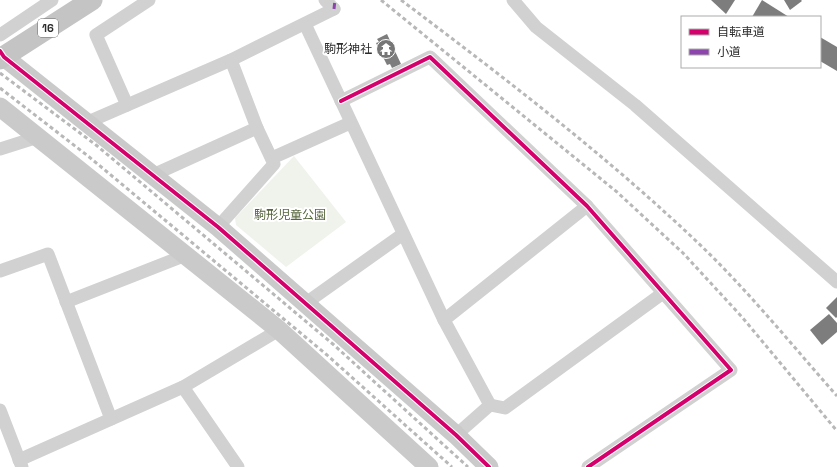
<svg xmlns="http://www.w3.org/2000/svg" width="837" height="467" font-family="'Space Grotesk','Noto Sans JP',sans-serif">
<rect width="100%" height="100%" fill="#fff"/>
<polygon fill="#f0f3eb" points="294,156 346,222 286,267 236,225 235,218"/>
<g fill="#7d7d7d">
<polygon points="711,0 735,0 726,14"/>
<polygon points="762,0 789,17 752,17"/>
<polygon points="784,0 801,0 802,1 790,10"/>
<polygon points="387,34 401,64 392,68 390,64 387,65 376,43 379,42 377,39"/>
<polygon points="820,37 837,47 837,71 820,61"/>
<polygon points="837,297 837,317 836,318 826,308"/>
<polygon points="829,314 837,323 837,332 822,345 810,330"/>
</g>
<g fill="none" stroke-linecap="round" stroke-linejoin="round">
<g stroke="#d1d1d1" stroke-width="13">
<polyline points="325,0 334,9"/>
<polyline points="513,0 536,27 635,105 837,282"/>
<polyline points="305,24 444,320 490,405 456,435"/>
<polyline points="0,35 52,0"/>
<polyline points="341,101 430,57 587,206 731,370 588,467"/>
<polyline points="127,105 96,35 149,0"/>
<polyline points="88,122 231,60 334,9"/>
<polyline points="0,149 38,137"/>
<polyline points="272,158 350,123"/>
<polyline points="153,175 257,128"/>
<polyline points="218,227 274,164 257,128 231,60"/>
<polyline points="0,271 48,254 111,419"/>
<polyline points="66,302 186,255"/>
<polyline points="306,303 403,234"/>
<polyline points="444,320 587,206"/>
<polyline points="490,405 505,408 663,293"/>
<polyline points="0,410 22,467"/>
<polyline points="19,460 183,387"/>
<polyline points="238,467 183,387 279,330"/>
</g>
<g stroke="#cacaca" stroke-width="19">
<polyline points="4,57 218,227 456,435 489,467"/>
<polyline points="0,107 279,330 429,467"/>
</g>
<polyline stroke="#c4c4c4" stroke-width="21" points="0,59 92,0"/>
<g stroke="#b8b8b8" stroke-width="3" stroke-dasharray="4 3" stroke-linecap="butt">
<polyline points="381,0 617,192 683,253 742,317 837,431"/>
<path d="M401,0C502,76 603,153 695,240C746,288 791,344 837,396"/>
<polyline points="0,73 96,145 334,345 468,467"/>
<polyline points="0,88 88,156 327,355 452,467"/>
</g>
<polyline stroke="#8e44ad" stroke-width="3" stroke-dasharray="6 3" stroke-linecap="butt" points="334,9 335,0"/>
<g stroke="#fff" stroke-width="6">
<g id="cycleway">
<polyline points="0,51 4,57 218,227 456,435 489,467"/>
<polyline points="341,101 430,57 587,206 731,370 588,467"/>
</g>
</g>
<use href="#cycleway" stroke="#d6006c" stroke-width="4"/>
</g>
<defs>
<g id="temple-disc" transform="scale(1)"><circle r="9.5" fill="#767676" stroke="#fff"/><path d="M0-6L5-2H3V0L6.5 2.5H4V6H1.5V3h-3V6H-4V2.5H-6.5L-3 0V-2H-5Z" fill="#fff"/></g>
</defs>
<g fill-rule="evenodd">
<use href="#temple-disc" x="386" y="49"/>
</g>
<g text-anchor="middle" stroke-width="4" stroke-linejoin="round" paint-order="stroke">
<rect fill="#fff" stroke="#6b6b6b" stroke-width="1" x="38" y="19" width="20" height="18" rx="3"/>
<g font-size="11" font-weight="bold" fill="#2c2c2c">
<text x="48" y="32">16</text>
</g>
<g font-size="12" fill="#2c2c2c" stroke="#fff" text-anchor="end">
<text x="372" y="53">駒形神社</text>
</g>
<g font-size="12" fill="#55653c" stroke="#fff">
<text x="290" y="219">駒形児童公園</text>
</g>
</g>
<rect x="681" y="16" width="140" height="52" fill="#ffffff" stroke="#ababab"/>
<rect x="689" y="29" width="20" height="6" fill="#d6006c" stroke="#ababab"/>
<text x="717" y="36" font-size="12" fill="#2c2c2c">自転車道</text>
<rect x="689" y="49" width="20" height="6" fill="#8e44ad" stroke="#ababab"/>
<text x="717" y="56" font-size="12" fill="#2c2c2c">小道</text>
</svg>
